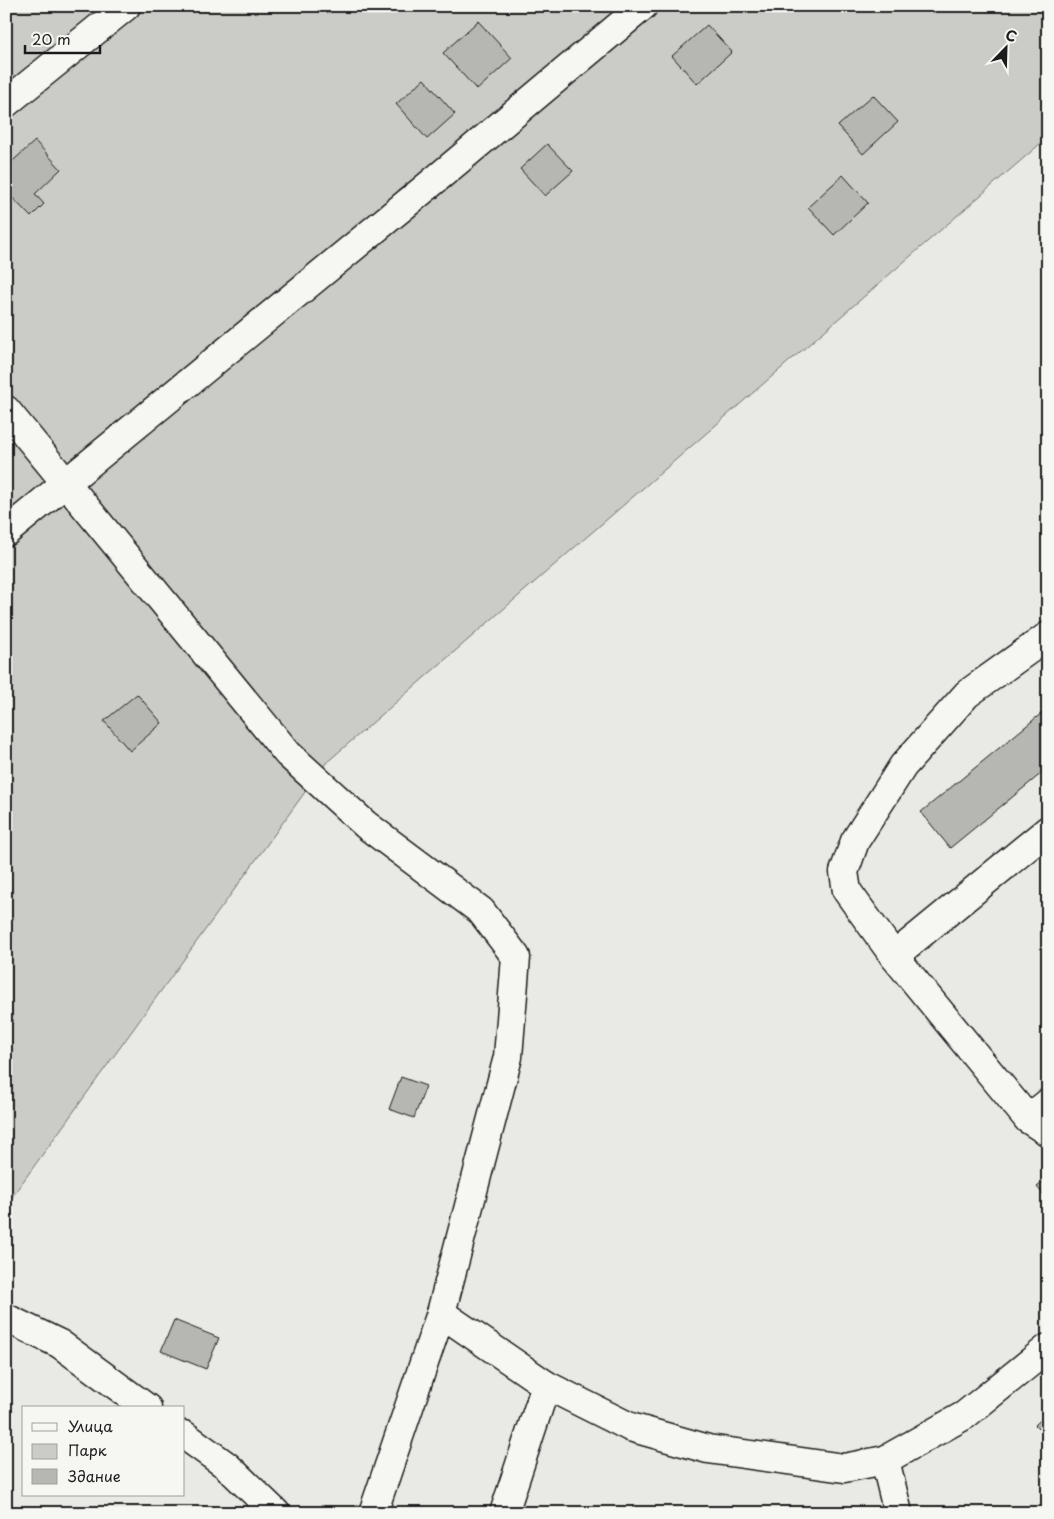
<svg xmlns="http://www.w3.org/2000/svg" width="1054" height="1519" font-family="'Playpen Sans',sans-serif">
<rect width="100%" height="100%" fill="#e9e9e5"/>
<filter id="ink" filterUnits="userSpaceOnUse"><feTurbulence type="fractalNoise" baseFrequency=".02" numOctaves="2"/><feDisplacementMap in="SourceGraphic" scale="10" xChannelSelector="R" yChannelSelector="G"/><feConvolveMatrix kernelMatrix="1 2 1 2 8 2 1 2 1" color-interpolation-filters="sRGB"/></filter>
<g filter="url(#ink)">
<polygon fill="#cbcbc7" stroke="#747472" points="6,6 1048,6 1048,137 326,763 6,1205"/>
<g fill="#b6b6b3" stroke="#1c1c1c">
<polygon points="478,21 512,58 477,90 443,53"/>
<polygon points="707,25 732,52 697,84 672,56"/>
<polygon points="424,79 455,114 427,139 396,104"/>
<polygon points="873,95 898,122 863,154 838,126"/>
<polygon points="35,141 61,169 35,194 44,204 31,217 6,191 6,167"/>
<polygon points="547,144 573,171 545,196 520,169"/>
<polygon points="843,175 868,203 834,235 808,207"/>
<polygon points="137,694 162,723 130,751 104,721"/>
<polygon points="1048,708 1048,768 950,848 921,812"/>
<polygon points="401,1077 426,1086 414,1118 389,1109"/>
<polygon points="1048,1178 1048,1200 1037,1187"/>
<polygon points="174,1320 219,1338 206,1369 161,1351"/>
<polygon points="1048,1413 1048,1437 1035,1425"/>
</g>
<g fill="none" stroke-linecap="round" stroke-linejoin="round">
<g stroke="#1c1c1c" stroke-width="31">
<g id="minor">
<polyline points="6,103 126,6"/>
<polyline points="6,410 288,754 366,825 481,911 516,957 508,1057 441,1313 373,1513"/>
<polyline points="6,532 423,190 643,6"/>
<polyline points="1048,830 894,956 1028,1119 1048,1132"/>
<polyline points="894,956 847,891 844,872 855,841 903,766 967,694 1048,636"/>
<polyline points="1028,1119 1048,1103"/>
<polyline points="441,1313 546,1385 630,1427 708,1449 844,1468 885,1460 965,1415 1048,1348"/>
<polyline points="6,1318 60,1344 147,1408"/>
<polyline points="184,1435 227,1466 276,1513"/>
<polyline points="885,1460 898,1513"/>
<polyline points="504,1513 546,1385"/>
</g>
</g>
<use href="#minor" stroke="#f6f6f2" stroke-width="28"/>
</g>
</g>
<rect width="1054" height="1519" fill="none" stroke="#f6f6f2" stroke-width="25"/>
<rect x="12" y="12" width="1029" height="1494" fill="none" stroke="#1c1c1c" stroke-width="2" filter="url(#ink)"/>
<rect x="22" y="1406" width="162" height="90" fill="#f6f6f2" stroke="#9f9f9c"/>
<rect x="32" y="1423" width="25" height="8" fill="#f6f6f2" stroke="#9f9f9c"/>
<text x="68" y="1432" font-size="15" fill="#1c1c1c">Улица</text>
<rect x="32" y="1444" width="25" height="15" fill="#cbcbc7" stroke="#9f9f9c"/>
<text x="68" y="1456" font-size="15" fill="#1c1c1c">Парк</text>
<rect x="32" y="1469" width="25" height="15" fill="#b6b6b3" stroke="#9f9f9c"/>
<text x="68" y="1482" font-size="15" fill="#1c1c1c">Здание</text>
<g transform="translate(1006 48) rotate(23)" stroke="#f6f6f2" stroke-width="4" paint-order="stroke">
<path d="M0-4L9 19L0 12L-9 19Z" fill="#1c1c1c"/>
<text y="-8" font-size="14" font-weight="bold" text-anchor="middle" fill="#1c1c1c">С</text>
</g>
<path d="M25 45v8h75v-8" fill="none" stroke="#1c1c1c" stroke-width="2.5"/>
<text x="32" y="45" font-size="15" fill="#1c1c1c" stroke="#f6f6f2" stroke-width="4" paint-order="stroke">20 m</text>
</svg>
